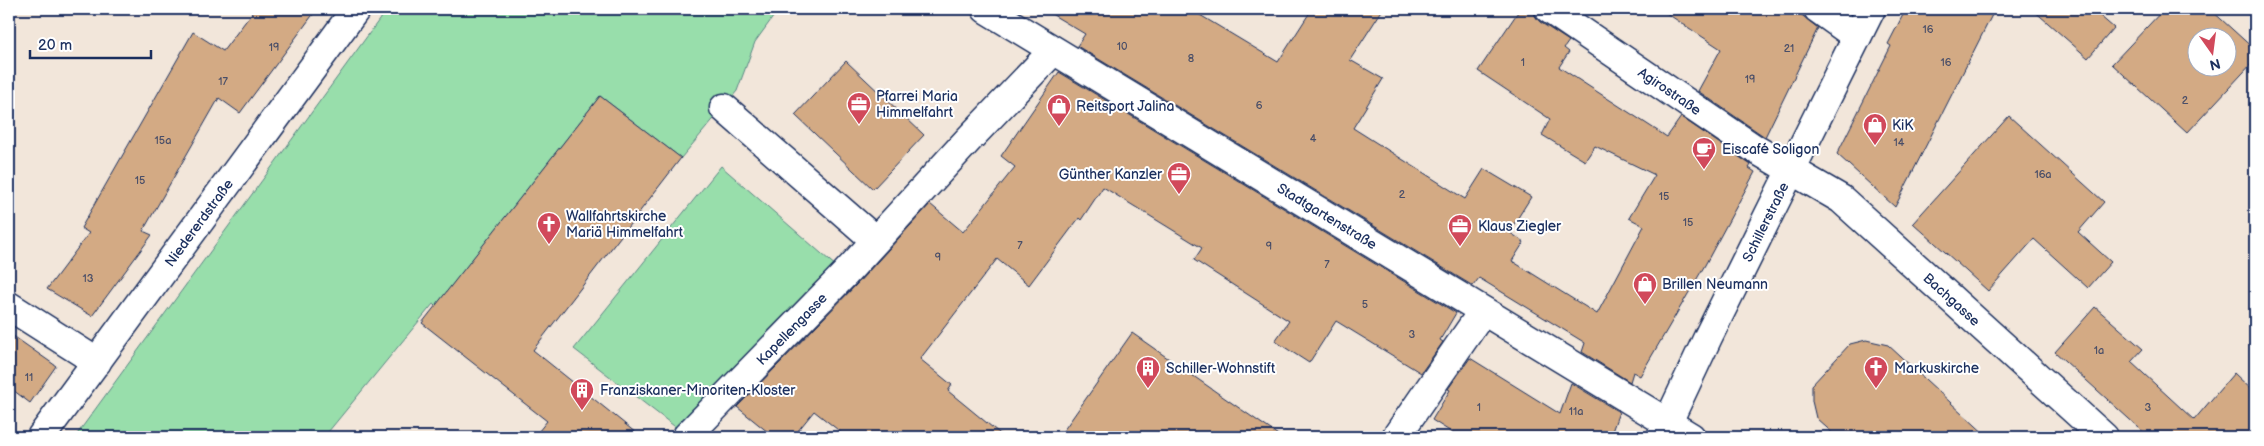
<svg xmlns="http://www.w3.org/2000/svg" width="2264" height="446" font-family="'Balsamiq Sans',sans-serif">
<rect width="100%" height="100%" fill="#f2e6da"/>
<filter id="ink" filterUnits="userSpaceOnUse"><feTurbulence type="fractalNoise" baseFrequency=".02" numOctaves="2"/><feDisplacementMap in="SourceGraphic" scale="10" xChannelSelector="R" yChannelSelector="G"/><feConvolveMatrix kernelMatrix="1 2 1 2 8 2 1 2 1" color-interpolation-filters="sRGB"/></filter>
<g filter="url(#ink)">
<g fill="#98deab" stroke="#5a8684">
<polygon points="387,9 779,9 755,42 737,91 681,158 600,96 436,306 433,304 324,437 75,437"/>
<polygon points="721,166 845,274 687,436 574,349"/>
</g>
<g fill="#d3aa84" stroke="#1b2f5e" fill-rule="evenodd">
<polygon points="255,9 317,9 240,113 219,98 143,231 152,235 92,316 47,289 89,233 81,228 193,32 223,51"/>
<polygon points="1043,9 1190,9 1278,62 1312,9 1383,9 1350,60 1383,79 1353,128 1465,199 1484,169 1531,197 1509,232 1524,242 1512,261 1597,314 1644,226 1629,218 1655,175 1595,146 1585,161 1542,135 1550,119 1478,71 1520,9 1534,9 1535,16 1540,22 1569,41 1564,48 1569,52 1559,67 1667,137 1681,117 1751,165 1749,168 1755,172 1705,265 1640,376 1633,372 1630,382 1582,352 1585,343 1582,341 1479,278 1473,286 1077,46 1085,34"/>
<polygon points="1660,9 1794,9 1818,28 1765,137 1698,91 1721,49"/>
<polygon points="1906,9 1995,9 1895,207 1837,154 1891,46 1888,44"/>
<polygon points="2032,9 2092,9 2114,28 2088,58"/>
<path d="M2164,9H2210L2255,50V60L2187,133L2112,64ZM2196,38H2226V68H2196Z"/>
<polygon points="846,61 924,135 873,189 795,115"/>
<polygon points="1059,72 1456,313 1440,340 1443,342 1421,373 1336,321 1309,363 1275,341 1289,321 1194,260 1202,248 1103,187 1081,220 1079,218 1029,285 997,259 920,359 952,385 948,391 1004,437 847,437 814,411 793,437 774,437 737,407 856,285 930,204 963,232 1015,167 1001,156"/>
<polygon points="600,96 681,158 533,350 641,437 534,437 547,421 422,323"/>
<polygon points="2009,116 2104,202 2078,232 2111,262 2088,288 2034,239 1988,291 1913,223"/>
<polygon points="2095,307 2143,349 2131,362 2194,420 2234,373 2255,393 2255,437 2149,437 2055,352"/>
<polygon points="9,333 56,366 30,403 9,387"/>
<polygon points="1132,333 1219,394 1281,437 1059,437"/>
<polygon points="1866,340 1888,345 1988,437 1837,437 1816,418 1812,401 1812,385 1850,344"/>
<polygon points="1470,358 1560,414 1571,383 1619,412 1610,437 1459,437 1432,420 1450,390 1448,389"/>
</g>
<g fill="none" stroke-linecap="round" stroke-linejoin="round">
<g stroke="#1b2f5e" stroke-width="31">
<g id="minor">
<path id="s1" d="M986,9L1691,437"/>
<path id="s2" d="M1549,9L1755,149L1841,199L2104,437"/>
<polyline points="1818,9 1857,37"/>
<polyline points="724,108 875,240"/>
<polyline points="9,306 97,362"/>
<path id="s3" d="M41,437L356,9"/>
<path id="s4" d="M689,437L687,436L845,274L968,140L1053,51"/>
<polyline points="1396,437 1483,311"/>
</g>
</g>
<g stroke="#1b2f5e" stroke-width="31">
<g id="tertiary">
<path id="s5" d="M1661,437L1708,337L1871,9"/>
</g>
</g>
<use href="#minor" stroke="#fff" stroke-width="28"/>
<use href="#tertiary" stroke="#fff" stroke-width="28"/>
</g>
</g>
<defs>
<g id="office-pin" transform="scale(1.25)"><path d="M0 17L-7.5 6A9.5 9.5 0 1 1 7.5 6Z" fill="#d1495b" stroke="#fff"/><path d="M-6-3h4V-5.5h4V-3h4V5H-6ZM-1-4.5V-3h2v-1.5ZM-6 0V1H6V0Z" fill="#fff"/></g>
<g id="shop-pin" transform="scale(1.25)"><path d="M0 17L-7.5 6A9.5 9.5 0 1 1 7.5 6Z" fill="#d1495b" stroke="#fff"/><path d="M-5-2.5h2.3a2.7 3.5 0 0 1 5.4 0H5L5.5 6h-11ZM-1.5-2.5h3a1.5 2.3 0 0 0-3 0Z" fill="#fff"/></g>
<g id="cafe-pin" transform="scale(1.25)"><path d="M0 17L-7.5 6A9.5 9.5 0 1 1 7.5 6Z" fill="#d1495b" stroke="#fff"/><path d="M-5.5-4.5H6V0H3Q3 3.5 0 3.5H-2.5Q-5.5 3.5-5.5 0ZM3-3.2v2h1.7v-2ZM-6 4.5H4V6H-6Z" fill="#fff"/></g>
<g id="church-pin" transform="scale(1.25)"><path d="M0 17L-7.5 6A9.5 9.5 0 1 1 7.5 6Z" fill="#d1495b" stroke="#fff"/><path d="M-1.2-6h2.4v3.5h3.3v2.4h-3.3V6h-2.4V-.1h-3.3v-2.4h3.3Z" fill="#fff"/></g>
<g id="building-pin" transform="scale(1.25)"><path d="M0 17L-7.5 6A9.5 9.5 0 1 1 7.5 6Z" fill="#d1495b" stroke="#fff"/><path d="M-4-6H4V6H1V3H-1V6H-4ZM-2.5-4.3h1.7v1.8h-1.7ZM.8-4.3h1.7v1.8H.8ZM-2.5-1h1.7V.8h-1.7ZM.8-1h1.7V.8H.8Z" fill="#fff"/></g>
</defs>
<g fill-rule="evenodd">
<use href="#office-pin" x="859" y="104"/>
<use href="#shop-pin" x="1059" y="106"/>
<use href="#shop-pin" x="1875" y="125"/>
<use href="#cafe-pin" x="1704" y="149"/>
<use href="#office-pin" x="1179" y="174"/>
<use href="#church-pin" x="549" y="224"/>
<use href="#office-pin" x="1460" y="226"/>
<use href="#shop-pin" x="1645" y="284"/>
<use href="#building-pin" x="1148" y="368"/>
<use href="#church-pin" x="1876" y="368"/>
<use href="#building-pin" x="582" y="390"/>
</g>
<g text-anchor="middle" stroke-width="4" stroke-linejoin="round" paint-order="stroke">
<g font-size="11" fill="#494e68">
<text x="1928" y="33">16</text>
<text x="1122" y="50">10</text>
<text x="274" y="51">19</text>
<text x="1789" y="52">21</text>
<text x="1191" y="62">8</text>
<text x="1523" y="66">1</text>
<text x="1946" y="66">16</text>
<text x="1750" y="83">19</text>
<text x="223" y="85">17</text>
<text x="2185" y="104">2</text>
<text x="1259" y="109">6</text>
<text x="1313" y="142">4</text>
<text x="163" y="144">15a</text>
<text x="1899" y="146">14</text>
<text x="2043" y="178">16a</text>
<text x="140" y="184">15</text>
<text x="1402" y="198">2</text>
<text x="1664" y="200">15</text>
<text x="1688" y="226">15</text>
<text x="1020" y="249">7</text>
<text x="1269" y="250">9</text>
<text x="938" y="261">9</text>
<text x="1327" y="268">7</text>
<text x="88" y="282">13</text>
<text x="1365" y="308">5</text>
<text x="1412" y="338">3</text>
<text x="2099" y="354">1a</text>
<text x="29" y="381">11</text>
<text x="1479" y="411">1</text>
<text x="2148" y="411">3</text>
<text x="1576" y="415">11a</text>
</g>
<g font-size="14" fill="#1b2f5e" stroke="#fff">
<text dy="5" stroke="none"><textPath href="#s2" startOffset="146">Agirostraße</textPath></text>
<text dy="5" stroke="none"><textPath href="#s1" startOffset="399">Stadtgartenstraße</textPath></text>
<text dy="5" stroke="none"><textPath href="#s3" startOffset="266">Niedererdstraße</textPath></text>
<text dy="5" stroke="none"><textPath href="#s5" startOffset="239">Schillerstraße</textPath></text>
<text dy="5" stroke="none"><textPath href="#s2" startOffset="498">Bachgasse</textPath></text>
<text dy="5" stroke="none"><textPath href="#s4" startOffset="152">Kapellengasse</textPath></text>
</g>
<g font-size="14" fill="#1b2f5e" stroke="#fff" text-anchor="start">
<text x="876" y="101">Pfarrei Maria<tspan x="876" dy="16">Himmelfahrt</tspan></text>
<text x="1076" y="111">Reitsport Jalina</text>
<text x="1892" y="130">KiK</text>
<text x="1722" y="154">Eiscafé Soligon</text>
<text x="1162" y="179" text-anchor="end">Günther Kanzler</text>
<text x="566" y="221">Wallfahrtskirche<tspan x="566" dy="16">Mariä Himmelfahrt</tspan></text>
<text x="1478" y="231">Klaus Ziegler</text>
<text x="1662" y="289">Brillen Neumann</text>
<text x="1166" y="373">Schiller-Wohnstift</text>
<text x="1894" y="373">Markuskirche</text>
<text x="600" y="395">Franziskaner-Minoriten-Kloster</text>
</g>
</g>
<rect width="2264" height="446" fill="none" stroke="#fff" stroke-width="30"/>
<rect x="15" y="15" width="2234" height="416" fill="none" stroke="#1b2f5e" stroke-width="2" filter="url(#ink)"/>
<g transform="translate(2212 52) rotate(166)"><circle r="24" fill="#ffffff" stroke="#a4acbf"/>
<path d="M0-4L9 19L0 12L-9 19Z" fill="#d1495b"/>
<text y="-8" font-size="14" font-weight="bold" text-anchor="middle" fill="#1b2f5e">N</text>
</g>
<path d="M30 50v8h121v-8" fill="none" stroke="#1b2f5e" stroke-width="2.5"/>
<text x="38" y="50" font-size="15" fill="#1b2f5e" stroke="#ffffff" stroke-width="4" paint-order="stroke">20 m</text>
</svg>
